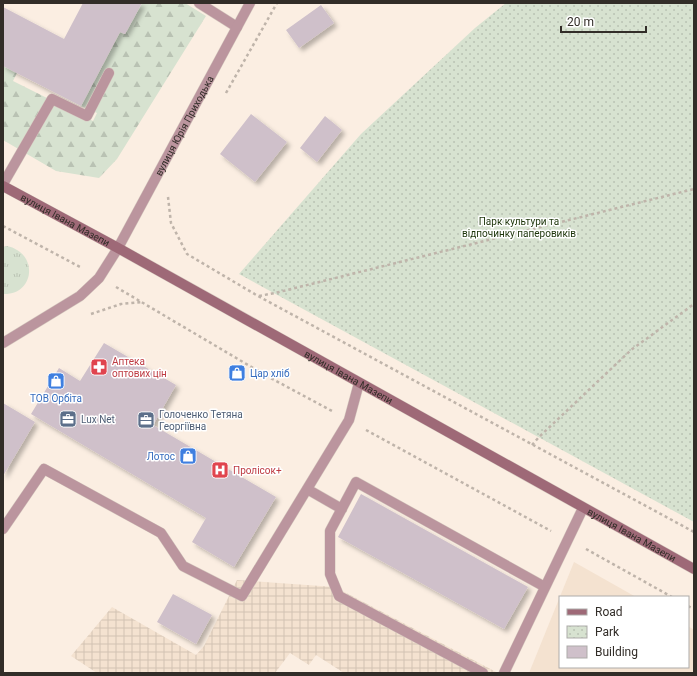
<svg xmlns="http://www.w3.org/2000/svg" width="697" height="676" viewBox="0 0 697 676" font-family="Roboto,sans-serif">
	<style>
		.built { fill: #f4e2d0 }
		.industrial { fill: url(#industrial-grid) }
		.grass { fill: url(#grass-tufts) }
		.forest { fill: url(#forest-firs) }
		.park { fill: url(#park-dots) }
		.building { fill: #cfc0ca; filter: url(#shadow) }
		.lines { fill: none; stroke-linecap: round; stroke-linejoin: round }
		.service-casing { stroke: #d7cbc1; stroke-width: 11 }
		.pedestrian-casing { stroke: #d7cbc1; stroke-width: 11 }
		.minor-casing { stroke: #d7cbc1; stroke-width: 11 }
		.tertiary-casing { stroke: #d7cbc1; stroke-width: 11 }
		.secondary-casing { stroke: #d7cbc1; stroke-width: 11 }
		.path { stroke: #bfb4aa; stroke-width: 2.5; stroke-dasharray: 3 3; stroke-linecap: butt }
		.service { stroke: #bb959e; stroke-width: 10 }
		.pedestrian { stroke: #bb959e; stroke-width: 10 }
		.minor { stroke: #bb959e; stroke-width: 10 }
		.tertiary { stroke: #bb959e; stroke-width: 10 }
		.secondary { stroke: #9e6977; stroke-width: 10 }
		.labels { text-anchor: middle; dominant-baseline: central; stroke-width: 3; stroke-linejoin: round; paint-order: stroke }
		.street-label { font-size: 10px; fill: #322d28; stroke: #fff }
		.park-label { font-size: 10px; fill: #1c3409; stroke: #fff }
		.health-label { font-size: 10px; fill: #be3a42; stroke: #fff; text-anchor: start }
		.shop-label { font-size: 10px; fill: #366cbe; stroke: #fff; text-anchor: start }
		.service-label { font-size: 10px; fill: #4e5e75; stroke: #fff; text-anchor: start }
	</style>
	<defs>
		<pattern id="industrial-grid" width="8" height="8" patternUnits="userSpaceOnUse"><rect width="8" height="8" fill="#f4e2d0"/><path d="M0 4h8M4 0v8" fill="none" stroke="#d2c2b3"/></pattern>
		<pattern id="grass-tufts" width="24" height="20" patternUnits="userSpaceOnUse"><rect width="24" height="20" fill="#d7e2d0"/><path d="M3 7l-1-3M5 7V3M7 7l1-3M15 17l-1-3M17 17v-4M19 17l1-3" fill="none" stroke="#b9c2b3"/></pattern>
		<pattern id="forest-firs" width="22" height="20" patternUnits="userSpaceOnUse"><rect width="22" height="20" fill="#d7e2d0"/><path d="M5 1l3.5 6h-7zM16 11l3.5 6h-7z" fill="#b9c2b3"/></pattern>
		<pattern id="park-dots" width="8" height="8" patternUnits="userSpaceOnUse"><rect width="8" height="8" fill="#d7e2d0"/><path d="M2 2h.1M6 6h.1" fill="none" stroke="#b9c2b3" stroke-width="1.8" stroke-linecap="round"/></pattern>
		<filter id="shadow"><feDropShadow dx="3.5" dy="3.5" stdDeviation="2" flood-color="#0004"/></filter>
	</defs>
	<rect width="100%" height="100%" fill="#fbeee2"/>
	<path class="built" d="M574 562 636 597H560V667H688V626L694 630V673H529Z"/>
	<path class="industrial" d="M237 580 335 587 498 673H344L316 655 309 665 290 653 275 673H97L71 656 112 607 196 655 204 646Z"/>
	<path class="grass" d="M7 246C39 253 35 295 3 294V247Z"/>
	<path class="forest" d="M142 3H185L206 16 117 159 99 178 56 171 3 140V66L17 73 13 81 93 121 97 113 81 106 120 32 125 34Z"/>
	<path class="park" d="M506 3H694V522L239 274 361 134 475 28Z"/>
	<path class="building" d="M83 3H142L125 34 120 32 81 106 3 66V7L64 39Z
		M321 5 334 23 299 48 286 30Z
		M251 114 287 142 255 182 220 154Z
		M325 116 342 130 317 162 300 148Z
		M104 343 176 385 153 425 276 497 234 567 192 542 206 518 31 414 59 368 80 381Z
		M3 403 35 422 3 476Z
		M361 494 528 587 504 629 338 537Z
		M173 594 212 615 196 644 157 622Z"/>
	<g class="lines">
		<g class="service-casing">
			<path id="service" d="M199 3 237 27
				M307 489 342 509
				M3 529 44 469 161 533 183 566 242 596 349 420 359 383
				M483 673 339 596 330 574V531L356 482 545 587
				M504 673 583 508"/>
		</g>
		<g class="pedestrian-casing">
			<path id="pedestrian" d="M3 184 52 99 87 116 109 73"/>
		</g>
		<g class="minor-casing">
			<path id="minor" d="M3 343 80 296 99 278 118 248"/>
		</g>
		<g class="tertiary-casing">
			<g id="tertiary">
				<path id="s1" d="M118 248 250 3"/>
			</g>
		</g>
		<g class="secondary-casing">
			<g id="secondary">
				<path id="s2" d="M3 186 118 248 694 569"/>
			</g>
		</g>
		<path class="path" d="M226 93 277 3
			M168 197 171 223 187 254 258 296 694 532
			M3 226 82 268
			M116 287 265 375 332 411
			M259 296 275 293 694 189
			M91 314 121 304 142 302
			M366 430 551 531
			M532 445 539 437 631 350 694 304
			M586 549 672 597
			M688 606 694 609"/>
		<use href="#service" class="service"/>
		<use href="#pedestrian" class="pedestrian"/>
		<use href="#minor" class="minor"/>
		<use href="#tertiary" class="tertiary"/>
		<use href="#secondary" class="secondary"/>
	</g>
	<defs>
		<g id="pharmacy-square" transform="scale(0.9)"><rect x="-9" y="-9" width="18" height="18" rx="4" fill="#e0444e" stroke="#fff"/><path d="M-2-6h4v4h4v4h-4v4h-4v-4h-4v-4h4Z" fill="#fff"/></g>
		<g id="shop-square" transform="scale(0.9)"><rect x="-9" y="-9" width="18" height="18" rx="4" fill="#3f7fe0" stroke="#fff"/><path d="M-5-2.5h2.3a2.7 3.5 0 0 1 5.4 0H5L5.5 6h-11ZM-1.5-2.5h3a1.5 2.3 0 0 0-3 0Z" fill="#fff"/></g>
		<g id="office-square" transform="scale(0.9)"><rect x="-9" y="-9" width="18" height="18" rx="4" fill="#5c6f8a" stroke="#fff"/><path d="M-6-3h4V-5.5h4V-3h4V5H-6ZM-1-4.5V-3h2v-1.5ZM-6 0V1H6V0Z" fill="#fff"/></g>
		<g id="hospital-square" transform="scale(0.9)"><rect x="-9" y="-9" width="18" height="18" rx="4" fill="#e0444e" stroke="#fff"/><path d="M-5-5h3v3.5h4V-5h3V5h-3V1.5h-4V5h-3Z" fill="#fff"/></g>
	</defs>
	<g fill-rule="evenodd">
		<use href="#pharmacy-square" x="99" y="367"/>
		<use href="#shop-square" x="237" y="373"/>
		<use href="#shop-square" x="56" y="381"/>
		<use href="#office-square" x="68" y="419"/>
		<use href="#office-square" x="146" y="420"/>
		<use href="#shop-square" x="188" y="456"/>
		<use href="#hospital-square" x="220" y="470"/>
	</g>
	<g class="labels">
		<g class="street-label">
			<text stroke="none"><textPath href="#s1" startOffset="139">вулиця Юрія Приходька</textPath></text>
			<text stroke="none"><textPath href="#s2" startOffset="71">вулиця Івана Мазепи</textPath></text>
			<text stroke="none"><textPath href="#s2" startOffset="395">вулиця Івана Мазепи</textPath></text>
			<text stroke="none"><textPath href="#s2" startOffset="719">вулиця Івана Мазепи</textPath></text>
		</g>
		<g class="park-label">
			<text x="519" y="221">Парк культури та<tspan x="519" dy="12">відпочинку паперовиків</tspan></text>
		</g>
		<g class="health-label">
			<text x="112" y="361">Аптека<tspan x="112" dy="12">оптових цін</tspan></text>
			<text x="233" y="470">Пролісок+</text>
		</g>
		<g class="shop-label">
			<text x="250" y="373">Цар хліб</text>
			<text x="56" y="398" text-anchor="middle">ТОВ Орбіта</text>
			<text x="175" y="456" text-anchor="end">Лотос</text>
		</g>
		<g class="service-label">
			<text x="159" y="414">Голоченко Тетяна<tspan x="159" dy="12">Георгіївна</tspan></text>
			<text x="81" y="419">Lux Net</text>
		</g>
	</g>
	<rect width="697" height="676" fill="none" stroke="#322d28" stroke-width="8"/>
	<rect x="559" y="596" width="130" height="72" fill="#ffffff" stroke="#adaba9"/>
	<rect x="567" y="609" width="20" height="6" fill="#9e6977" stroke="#adaba9"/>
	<text x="595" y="616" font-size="12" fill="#322d28">Road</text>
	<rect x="567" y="626" width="20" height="12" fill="url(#park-dots)" stroke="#adaba9"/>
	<text x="595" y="636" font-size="12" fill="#322d28">Park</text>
	<rect x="567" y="646" width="20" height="12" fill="#cfc0ca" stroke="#adaba9"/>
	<text x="595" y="656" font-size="12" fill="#322d28">Building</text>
	<path d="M561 26v6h85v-6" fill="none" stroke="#322d28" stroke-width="2"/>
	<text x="567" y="26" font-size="12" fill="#322d28" stroke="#ffffff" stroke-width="3" paint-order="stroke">20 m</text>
</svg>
